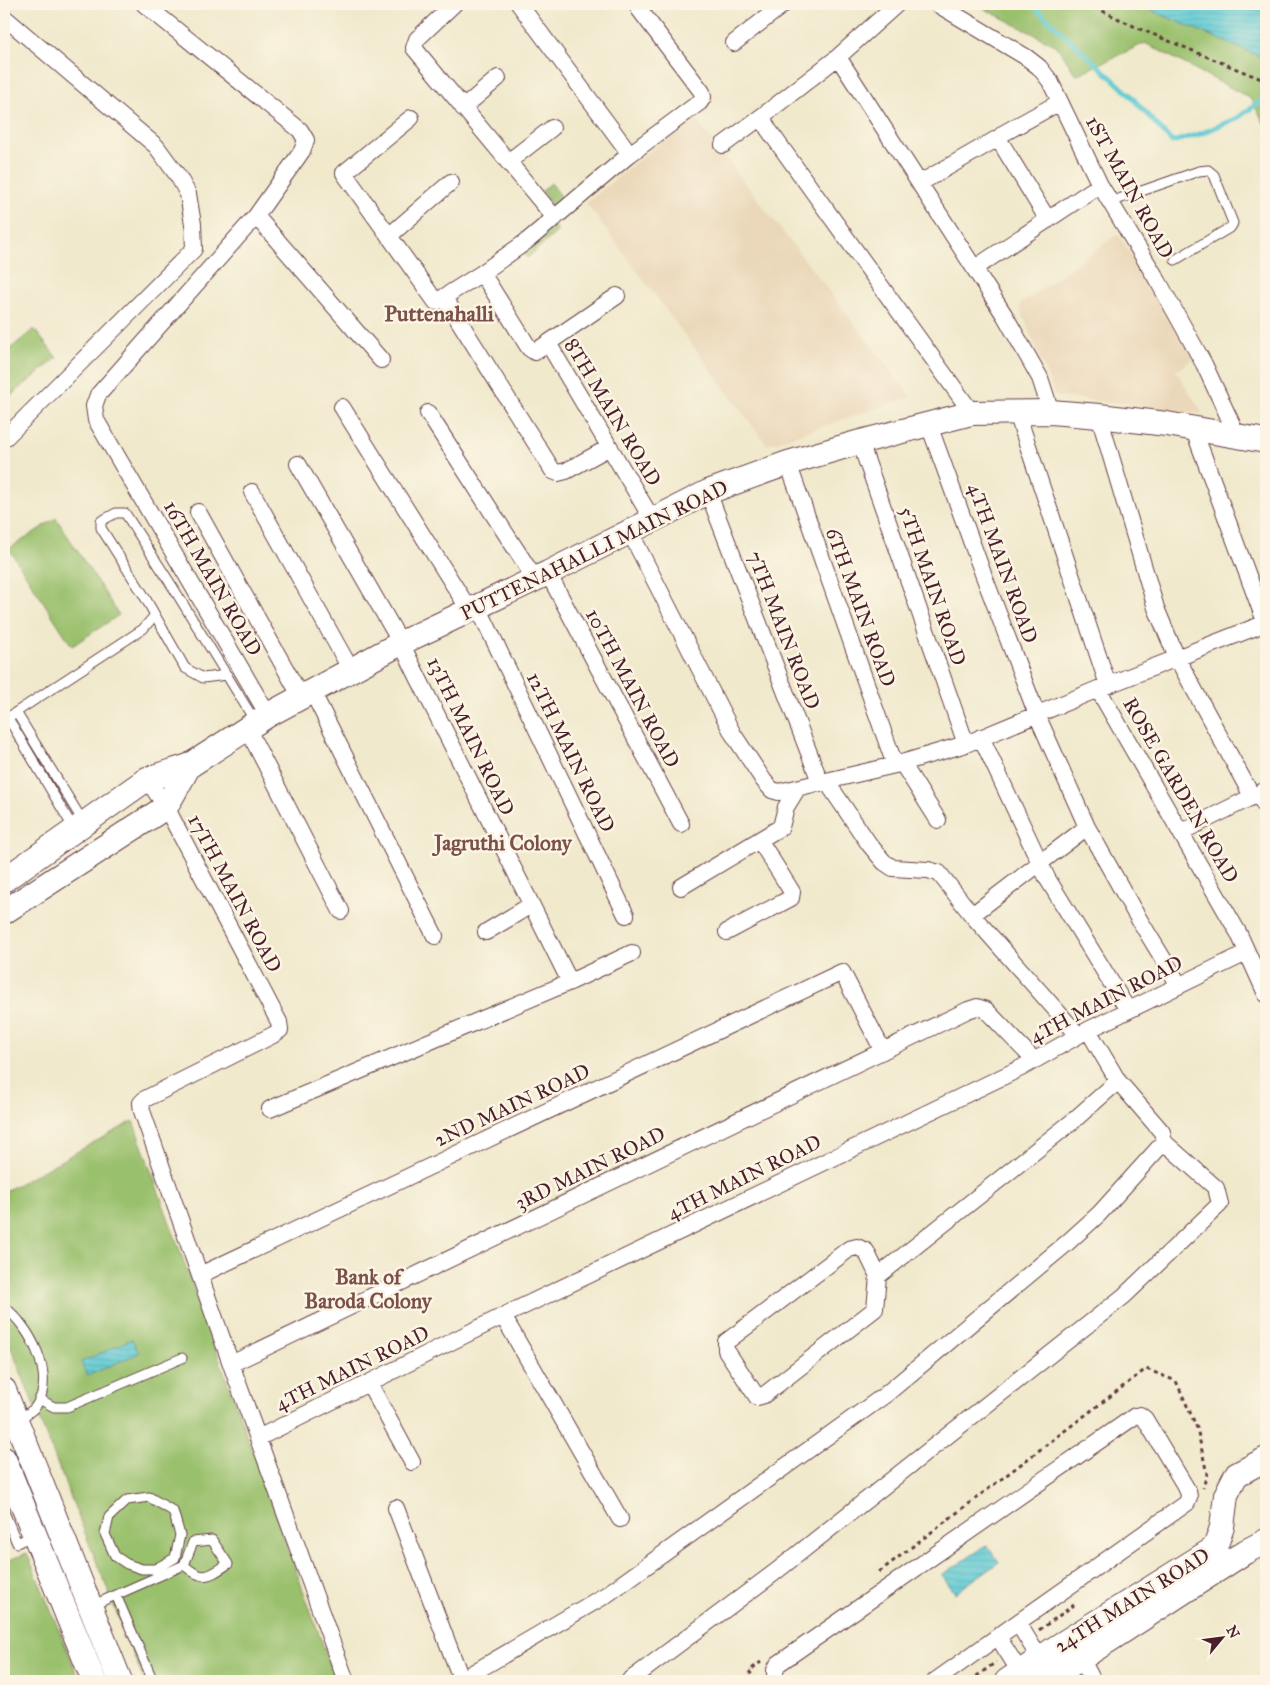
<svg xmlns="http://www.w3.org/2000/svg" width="1270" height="1685" viewBox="0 0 1270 1685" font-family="'IM FELL Great Primer',serif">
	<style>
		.built { fill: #ebd8ba }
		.green { fill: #99c06c; stroke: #72704c }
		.water { fill: url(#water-rules); stroke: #54747f }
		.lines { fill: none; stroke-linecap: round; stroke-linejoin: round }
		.stream { stroke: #5ecad3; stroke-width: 5 }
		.lane-casing { stroke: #633d43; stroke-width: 11 }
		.street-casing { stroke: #633d43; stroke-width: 18 }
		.secondary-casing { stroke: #633d43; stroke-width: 26 }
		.path { stroke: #633d43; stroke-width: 3; stroke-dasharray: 4 4; stroke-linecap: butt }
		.lane { stroke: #fff; stroke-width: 9 }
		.street { stroke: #fff; stroke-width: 16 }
		.secondary { stroke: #fff; stroke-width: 24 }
		.labels { text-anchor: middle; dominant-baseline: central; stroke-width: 5; stroke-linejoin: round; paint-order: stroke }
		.street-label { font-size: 20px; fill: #4a1f2b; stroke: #fcf5e5 }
		.neighbourhood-label { font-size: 21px; font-weight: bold; fill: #7b5049; stroke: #fcf5e5 }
		.quarter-label { font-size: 22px; font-weight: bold; fill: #7b5049; stroke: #fcf5e5 }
	</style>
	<defs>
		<pattern id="water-rules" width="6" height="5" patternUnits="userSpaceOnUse" patternTransform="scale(1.25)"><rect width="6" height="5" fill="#5ecad3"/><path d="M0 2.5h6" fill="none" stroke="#53adb5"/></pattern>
	</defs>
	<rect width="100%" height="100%" fill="#fcf5e5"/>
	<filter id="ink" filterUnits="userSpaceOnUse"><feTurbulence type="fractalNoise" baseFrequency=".02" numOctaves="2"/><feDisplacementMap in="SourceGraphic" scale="10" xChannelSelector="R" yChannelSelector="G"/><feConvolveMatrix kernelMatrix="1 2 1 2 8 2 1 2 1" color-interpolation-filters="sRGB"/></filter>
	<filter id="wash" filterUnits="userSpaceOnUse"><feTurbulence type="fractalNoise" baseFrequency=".0096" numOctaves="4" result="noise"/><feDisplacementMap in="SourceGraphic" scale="20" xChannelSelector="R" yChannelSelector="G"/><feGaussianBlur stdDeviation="1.12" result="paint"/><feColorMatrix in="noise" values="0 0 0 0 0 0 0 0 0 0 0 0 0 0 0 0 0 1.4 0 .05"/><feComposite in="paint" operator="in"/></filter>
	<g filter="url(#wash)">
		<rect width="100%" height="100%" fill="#f0e9cc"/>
		<path class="built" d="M693 116 911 397 767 445 586 203Z
			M1118 234 1196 357 1176 371 1203 414 1055 396 1019 305Z"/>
		<path class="green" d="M975 4H1266V126L1250 98 1145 43 1076 75 1057 46Z
			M551 183 563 199 553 208 542 191Z
			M554 225 558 231 527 258 523 252Z
			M34 329 57 358 4 401V354Z
			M56 518 119 615 72 646 9 549Z
			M133 1121 336 1681H144L4 1330V1192Z
			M27 1553 80 1681H4V1562Z"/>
		<path class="water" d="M1136 4H1266V59Z
			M132 1339 139 1353 87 1376 81 1362Z
			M987 1545 999 1562 955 1593 942 1575Z"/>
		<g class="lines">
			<path class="stream" d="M1031 4 1128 93 1172 142 1200 134 1239 117 1266 97"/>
		</g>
	</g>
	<g filter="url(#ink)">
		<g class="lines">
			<g class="lane-casing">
				<path id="lane" d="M1110 202 1199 171 1208 170 1214 175 1233 223 1231 227 1175 260
					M155 615 185 668 203 678 227 675
					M16 712 84 823
					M8 718 74 829
					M4 720 143 629 155 615 143 594 101 528V521L116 513H125L174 589 256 723
					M4 1307C29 1325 57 1376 36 1406 32 1412 23 1416 17 1420
					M39 1399 54 1407H67L182 1358
					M4 1512 17 1543 34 1535
					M155 1569H142L127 1564 115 1556 105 1534 109 1517 127 1500 149 1497 173 1511 180 1535 175 1558 155 1569 158 1576
					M91 1606 116 1595
					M153 1681 116 1595 184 1565 193 1542 212 1540 228 1564C208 1577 203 1582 184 1565"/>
			</g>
			<g class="street-casing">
				<path id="street" d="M144 4 300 130 306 140 302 151 256 216 98 395 94 406 96 420 268 715
					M454 4 417 39 414 48 555 218
					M519 4 630 154
					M897 4 838 57 765 114 764 121 768 129 972 413
					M937 4 1026 57 1039 67 1050 81 1100 185 1158 281 1204 364 1237 435
					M4 17 156 146 178 176 188 194 193 224 194 249 4 439
					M734 43 784 4
					M838 57 1005 316 1040 378 1051 412
					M463 108 498 78
					M411 118 344 173 436 302 482 273 527 241 630 154 700 102 703 97 702 92 639 9V4
					M723 145 765 114
					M508 162 552 128
					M920 183 1000 137
					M256 216 381 360
					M1048 220 1001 143 1000 137 1004 133 1060 102
					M389 236 451 182
					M975 268 1100 185
					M482 273 529 348 535 352 548 343 652 519
					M444 297 553 471 558 473 566 471 610 447
					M548 343 617 296
					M342 407 470 611
					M428 413 535 579
					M1017 413 1108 685
					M1099 416 1156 608 1177 658 1252 796
					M929 425 982 571 1037 715 1087 827 1134 911 1179 985
					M1193 428 1266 624
					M860 442 966 744
					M788 463 895 765
					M298 464 401 643 570 982
					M252 492 351 670
					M708 492 821 784
					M198 512 301 697
					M630 532 733 734 764 781 772 790 779 792 895 765 966 744 1098 689 1266 623
					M548 573 681 824
					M478 607 626 915
					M1098 689 1239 934 1266 994
					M312 691 435 936
					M247 728 341 911
					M981 737 1047 878 1128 1010
					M902 763 938 820
					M147 779 166 807 279 1022 280 1030 273 1035 145 1099 141 1103 142 1111 231 1364 346 1681
					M827 782 869 844 884 862 893 868 928 870 939 873 972 915 1078 1035
					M1258 794 1266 807
					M1181 832 1266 790
					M681 887 781 827 786 807 797 789
					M972 915 1087 827
					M486 932 531 905
					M727 932 791 898 792 892 760 841
					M270 1109 570 982 632 953
					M857 1247 866 1251 878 1276 875 1309 764 1395 757 1397 726 1350V1342L849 1249Z
					M200 1275 842 972 883 1051
					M878 1276 1073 1121 1118 1081
					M503 1316 620 1519
					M231 1364 968 1010 977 1007 986 1010 1034 1060
					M369 1383 412 1462
					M258 1438 503 1316 1021 1068 1088 1030 1246 953
					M396 1508 462 1681
					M1018 1623 1040 1659
					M998 1637 1020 1672
					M1081 1658 1093 1681
					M459 1681 606 1595 885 1395 1067 1243 1099 1214 1164 1142 1162 1132 1118 1081 1088 1030
					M629 1681 774 1573 1124 1296 1220 1204 1216 1188 1164 1142
					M775 1681V1670L778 1664 1135 1416 1140 1415 1145 1419 1188 1491 1189 1497 1187 1503 935 1681"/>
			</g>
			<g class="secondary-casing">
				<path id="secondary" d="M4 880 147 779 189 766 268 715 401 643 548 573 708 492 788 463 860 442 972 413 1051 412 1099 416 1167 424 1266 441
					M4 912 166 807 189 766
					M4 1390 120 1681
					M4 1459 94 1681
					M1007 1681 1057 1647 1215 1548 1222 1527 1226 1495 1236 1475 1266 1459
					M1046 1681 1245 1552 1266 1541"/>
			</g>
			<path class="path" d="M1088 4 1140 29 1266 81
				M879 1572 1146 1369 1176 1381 1197 1428 1207 1474 1203 1488
				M1039 1630 1074 1605
				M756 1681 749 1671 761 1662
				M970 1681 996 1662"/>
			<use href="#lane" class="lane"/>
			<use href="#street" class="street"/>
			<use href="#secondary" class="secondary"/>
		</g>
	</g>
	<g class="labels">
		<g class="street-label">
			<text transform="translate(1130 187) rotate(61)">1ST MAIN ROAD</text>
			<text transform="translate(613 412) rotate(59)">8TH MAIN ROAD</text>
			<text transform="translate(594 550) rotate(-26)">PUTTENAHALLI MAIN ROAD</text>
			<text transform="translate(1003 563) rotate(70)">4TH MAIN ROAD</text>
			<text transform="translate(213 578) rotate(60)">16TH MAIN ROAD</text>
			<text transform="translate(933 586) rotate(71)">5TH MAIN ROAD</text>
			<text transform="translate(861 607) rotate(70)">6TH MAIN ROAD</text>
			<text transform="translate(784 630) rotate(69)">7TH MAIN ROAD</text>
			<text transform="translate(633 688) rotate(62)">10TH MAIN ROAD</text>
			<text transform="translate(471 736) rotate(64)">13TH MAIN ROAD</text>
			<text transform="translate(571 752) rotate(64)">12TH MAIN ROAD</text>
			<text transform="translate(1181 790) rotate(60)">ROSE GARDEN ROAD</text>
			<text transform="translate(235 893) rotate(62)">17TH MAIN ROAD</text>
			<text transform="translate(1106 999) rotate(-27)">4TH MAIN ROAD</text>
			<text transform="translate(512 1105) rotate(-25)">2ND MAIN ROAD</text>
			<text transform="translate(590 1168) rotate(-26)">3RD MAIN ROAD</text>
			<text transform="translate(744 1177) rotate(-26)">4TH MAIN ROAD</text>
			<text transform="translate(352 1368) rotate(-26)">4TH MAIN ROAD</text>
			<text transform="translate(1132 1600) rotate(-32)">24TH MAIN ROAD</text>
		</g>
		<g class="neighbourhood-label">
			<text x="503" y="843">Jagruthi Colony</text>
			<text x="368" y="1277">Bank of<tspan x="368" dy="24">Baroda Colony</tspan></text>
		</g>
		<g class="quarter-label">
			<text x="439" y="313">Puttenahalli</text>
		</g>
	</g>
	<rect width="1270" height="1685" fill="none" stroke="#fcf5e5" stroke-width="20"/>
	<g transform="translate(1222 1638) rotate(61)" stroke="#fcf5e5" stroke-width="4" paint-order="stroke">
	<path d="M0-4L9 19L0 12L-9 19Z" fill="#4a1f2b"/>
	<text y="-8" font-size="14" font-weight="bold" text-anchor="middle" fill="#4a1f2b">N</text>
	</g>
</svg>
